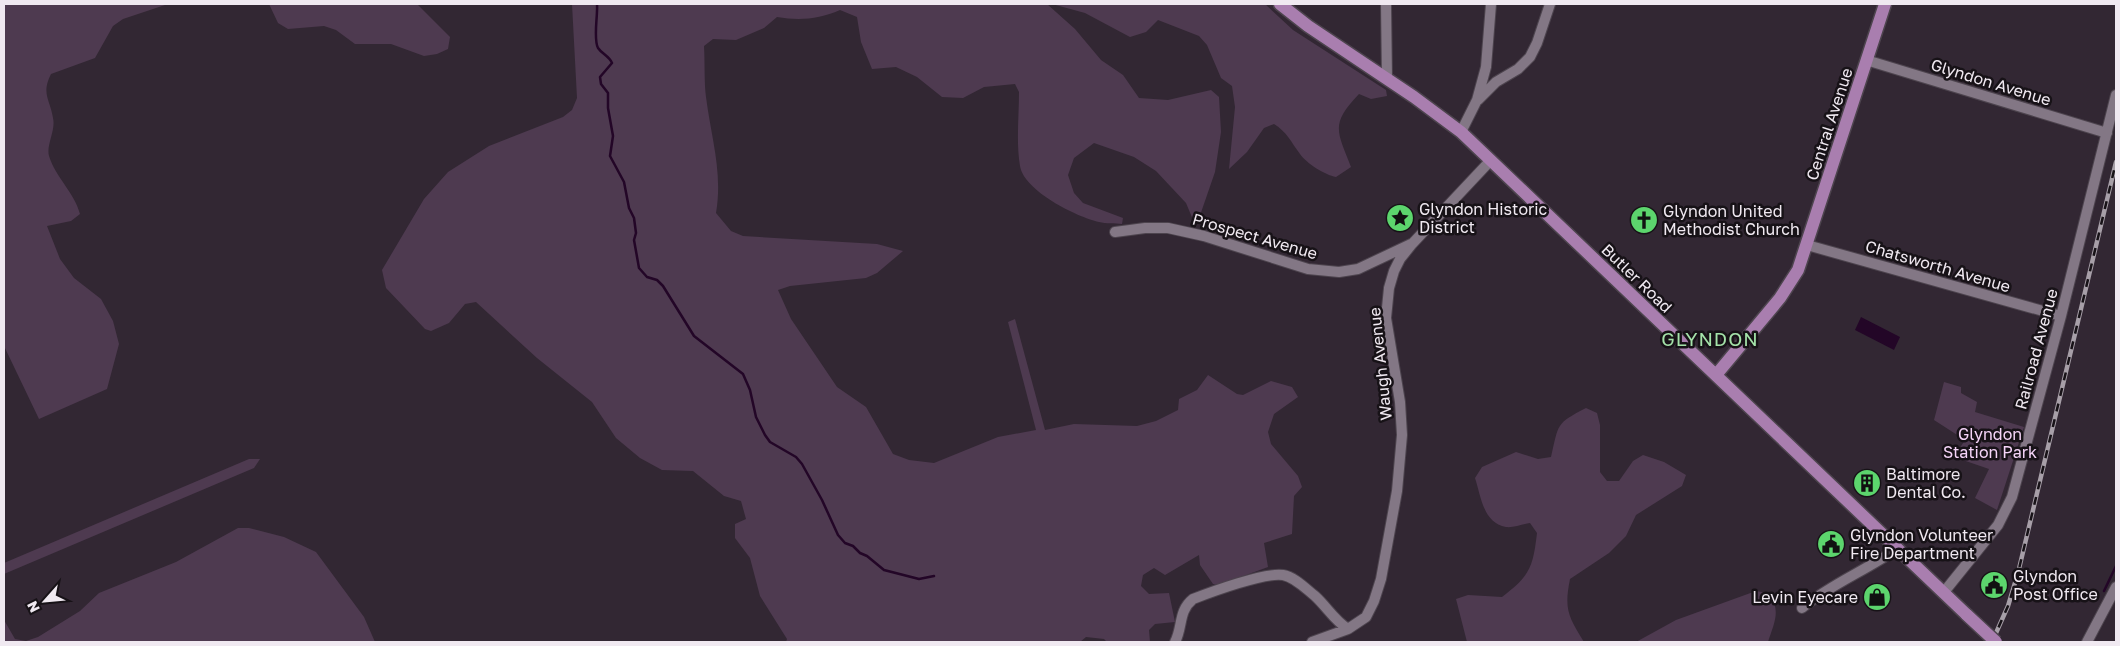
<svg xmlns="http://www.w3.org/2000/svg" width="2120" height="646" viewBox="0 0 2120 646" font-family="'Golos Text',sans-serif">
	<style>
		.green { fill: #4e3a50 }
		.water { fill: #230627 }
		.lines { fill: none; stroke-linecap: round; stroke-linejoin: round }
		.stream { stroke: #230627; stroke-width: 2.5 }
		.minor-casing { stroke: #4d444e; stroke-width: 12 }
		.major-casing { stroke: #4d444e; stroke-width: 15 }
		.minor { stroke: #837785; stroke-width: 10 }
		.major { stroke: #a97eaf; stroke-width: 12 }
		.rail-casing { stroke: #a79fa8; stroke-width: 4.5 }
		.rail { stroke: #171217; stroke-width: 2.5; stroke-dasharray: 8; stroke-linecap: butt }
		.major-bridge-casing { stroke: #4d444e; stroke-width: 15; stroke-linecap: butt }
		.major-bridge { stroke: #a97eaf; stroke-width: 12 }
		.labels { text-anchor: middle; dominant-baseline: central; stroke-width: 5; stroke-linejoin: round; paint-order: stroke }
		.street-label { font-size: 16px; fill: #f0e9f1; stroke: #171217 }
		.poi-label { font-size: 16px; fill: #f0e9f1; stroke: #171217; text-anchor: start }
		.park-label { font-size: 16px; fill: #f6d5f9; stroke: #171217 }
		.quarter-label { font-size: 19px; letter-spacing: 1px; fill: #a4e2a9; stroke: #171217 }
	</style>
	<rect width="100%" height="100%" fill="#322733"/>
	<path class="green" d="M4 4H168L123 19 113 26 95 58 51 74C41 94 50 99 53 118 56 130 46 145 49 156 56 178 74 192 80 214L71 221 47 226 60 259 74 278 101 299 113 321 119 344 107 389 39 419 4 346Z
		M269 4H417L450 37 448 49 437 54 424 56 391 44H355L336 30 324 26 288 29 278 23Z
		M572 4H1047L1075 29 1101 60 1123 75 1139 98 1168 100 1211 90 1219 97 1221 132 1215 172 1196 227 1186 203 1156 171 1134 157 1094 143 1074 158 1068 175 1074 193 1083 203 1123 218 1122 224C1115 223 1106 224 1099 222 1077 217 1024 191 1020 166 1016 142 1019 116 1019 92L1015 84 984 87 963 98 942 97 917 77 896 67 872 69 861 42 857 17 840 10C819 19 800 21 777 17L764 28 736 40 713 39 704 46C705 63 704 81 706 97 711 137 723 172 716 213L731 231 743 236 877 244 903 251 877 273 866 278 790 286 778 290 791 319 837 387 866 407 893 454 909 460 934 463 998 437 1036 430 1008 322 1015 319 1045 430 1074 424 1137 426 1156 421 1178 410 1179 399 1197 390 1208 375 1237 394 1243 395 1271 381 1292 387 1298 397 1274 414 1268 432 1271 444 1298 476 1302 487 1294 496 1292 534 1264 543 1268 567 1219 585 1213 584 1200 565 1199 555 1165 575 1154 568 1143 575 1141 586 1149 594 1169 593 1175 622 1155 624 1149 630 1150 642H1107L1104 639 1086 637 1080 642H786L787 639 760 596 750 558 735 538V524L746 519 741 501 724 496 693 471 662 470 640 458 616 438 592 402 537 358 476 302 465 304 449 323 431 331 425 329 386 288 382 270 424 199 448 172 489 146 563 117 572 110 577 98Z
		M1052 4H1265L1293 30 1386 90 1387 96 1371 99 1359 94C1330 124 1337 131 1351 167L1336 177C1325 175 1306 163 1300 154 1291 142 1287 132 1274 124L1264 128 1247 152 1229 169 1235 107 1232 86 1221 78 1207 45 1199 36 1158 20 1146 32 1130 37 1085 13Z
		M1944 382 1961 387V393L1977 402 1975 412 2024 427 1997 510 1975 498 1989 469 1954 457 1965 440 1934 420Z
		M1586 408 1597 413 1600 425V472L1607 481H1619L1633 461 1643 455 1664 462 1686 475 1682 486 1636 515 1626 536 1609 553 1570 579C1564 609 1568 616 1584 642H1467L1456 599 1468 595 1502 597C1530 576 1533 567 1537 533L1530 523C1523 524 1513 528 1506 527 1483 523 1481 496 1475 478L1482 467 1516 452 1538 459 1551 457C1559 424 1555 424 1586 408Z
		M249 459H260L254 468 4 574V563Z
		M238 528H249L284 537 316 552 364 617 375 642H4V620L15 639 26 641 38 637 80 611 99 593 176 562Z
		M1756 591 1768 593C1782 610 1774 623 1768 642H1636L1676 620Z"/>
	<path class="water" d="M1861 317 1900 337 1894 350 1855 330Z"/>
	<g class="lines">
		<path class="stream" d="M597 4C598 15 593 39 598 48 602 54 609 56 612 63L600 77 601 84 608 93V108L613 136 610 156 624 182 629 208 634 218 636 233 634 240 639 268 647 277 657 280 663 286 694 336 743 374 750 390 756 417 765 435 770 442 796 457 802 464 822 500 838 535 845 543 853 546 860 553 867 556 884 570 919 579 934 576
			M2104 591 2116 566"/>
		<g class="minor-casing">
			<path id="minor" d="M1386 4 1387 79
				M1866 60 2107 133
				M1478 100 1496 82 1518 69 1530 57 1537 43 1550 4
				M1461 132 1477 100 1486 67 1491 4
				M1115 232 1145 228H1168L1204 236 1308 269 1339 272 1358 269 1411 244
				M1807 245 2061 316
				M1944 592 1998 525 2012 497 2061 316 2116 95
				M1802 608C1831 584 1867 570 1898 548
				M1175 642C1183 627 1178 611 1193 599 1211 592 1265 572 1283 575 1295 577 1306 589 1315 596 1327 607 1334 620 1348 629
				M1312 642 1348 629 1366 617 1374 601 1381 579 1397 491 1402 435 1400 402 1386 318 1389 288 1394 271 1400 259 1412 244 1491 160
				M2087 642 2116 587"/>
		</g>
		<g class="major-casing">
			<path id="major" d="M1280 4 1308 26 1414 97 1461 132 1967 615
				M1716 375 1780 298 1798 270 1885 4"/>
		</g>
		<use href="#minor" class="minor"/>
		<use href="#major" class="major"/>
		<g class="rail-casing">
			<path id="rail" d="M1992 642 2008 606 2018 573 2116 162"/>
		</g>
		<use href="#rail" class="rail"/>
		<g class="major-bridge-casing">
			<path id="major-bridge" d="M1967 615 1996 642"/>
		</g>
		<use href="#major-bridge" class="major-bridge"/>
	</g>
	<defs>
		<g id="sight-disc" transform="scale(1.4375)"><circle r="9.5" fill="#5cd56d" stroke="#171217"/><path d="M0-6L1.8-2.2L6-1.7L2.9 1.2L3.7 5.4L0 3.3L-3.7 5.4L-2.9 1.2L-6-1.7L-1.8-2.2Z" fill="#111"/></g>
		<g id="church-disc" transform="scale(1.4375)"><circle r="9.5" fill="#5cd56d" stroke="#171217"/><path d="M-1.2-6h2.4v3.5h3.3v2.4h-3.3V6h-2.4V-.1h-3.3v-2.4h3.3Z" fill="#111"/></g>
		<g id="building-disc" transform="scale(1.4375)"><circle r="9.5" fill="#5cd56d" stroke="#171217"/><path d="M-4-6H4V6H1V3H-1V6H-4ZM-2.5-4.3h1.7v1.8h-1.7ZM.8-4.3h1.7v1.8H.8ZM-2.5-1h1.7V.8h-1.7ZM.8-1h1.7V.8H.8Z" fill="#111"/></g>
		<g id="civic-disc" transform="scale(1.4375)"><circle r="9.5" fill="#5cd56d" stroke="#171217"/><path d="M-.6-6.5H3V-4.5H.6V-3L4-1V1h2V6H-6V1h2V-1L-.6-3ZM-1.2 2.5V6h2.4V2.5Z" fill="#111"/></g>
		<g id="shop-disc" transform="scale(1.4375)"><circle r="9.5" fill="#5cd56d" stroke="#171217"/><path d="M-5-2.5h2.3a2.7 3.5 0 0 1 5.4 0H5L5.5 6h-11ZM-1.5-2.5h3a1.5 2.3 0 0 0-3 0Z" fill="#111"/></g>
	</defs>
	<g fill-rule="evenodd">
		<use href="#sight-disc" x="1400" y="218"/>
		<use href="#church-disc" x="1644" y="220"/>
		<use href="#building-disc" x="1867" y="483"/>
		<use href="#civic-disc" x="1831" y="544"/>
		<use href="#civic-disc" x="1994" y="585"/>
		<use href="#shop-disc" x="1877" y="597"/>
	</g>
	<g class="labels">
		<g class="street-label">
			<text transform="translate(1991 82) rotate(17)">Glyndon Avenue</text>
			<text transform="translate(1829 124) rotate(-72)">Central Avenue</text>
			<text transform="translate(1255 236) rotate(16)">Prospect Avenue</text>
			<text transform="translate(1938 266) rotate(16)">Chatsworth Avenue</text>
			<text transform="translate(1637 278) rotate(44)">Butler Road</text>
			<text transform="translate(2036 349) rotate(-75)">Railroad Avenue</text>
			<text transform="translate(1380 364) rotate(-96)">Waugh Avenue</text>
		</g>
		<g class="poi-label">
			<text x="1419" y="209">Glyndon Historic<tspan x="1419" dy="18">District</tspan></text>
			<text x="1663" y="211">Glyndon United<tspan x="1663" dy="18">Methodist Church</tspan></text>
			<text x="1886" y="474">Baltimore<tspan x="1886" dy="18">Dental Co.</tspan></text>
			<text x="1850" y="535">Glyndon Volunteer<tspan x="1850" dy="18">Fire Department</tspan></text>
			<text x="2013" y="576">Glyndon<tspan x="2013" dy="18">Post Office</tspan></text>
			<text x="1858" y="597" text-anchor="end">Levin Eyecare</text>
		</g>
		<g class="park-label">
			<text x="1990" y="434">Glyndon<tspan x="1990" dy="18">Station Park</tspan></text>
		</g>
		<g class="quarter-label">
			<text x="1710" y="338">GLYNDON</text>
		</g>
	</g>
	<rect width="2120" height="646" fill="none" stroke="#f0e9f1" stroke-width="10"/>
	<g transform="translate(45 601) rotate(243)" stroke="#171217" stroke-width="4" paint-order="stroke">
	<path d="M0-4L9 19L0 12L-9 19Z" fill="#f0e9f1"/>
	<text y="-8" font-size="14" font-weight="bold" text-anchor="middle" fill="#f0e9f1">N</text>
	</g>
</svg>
